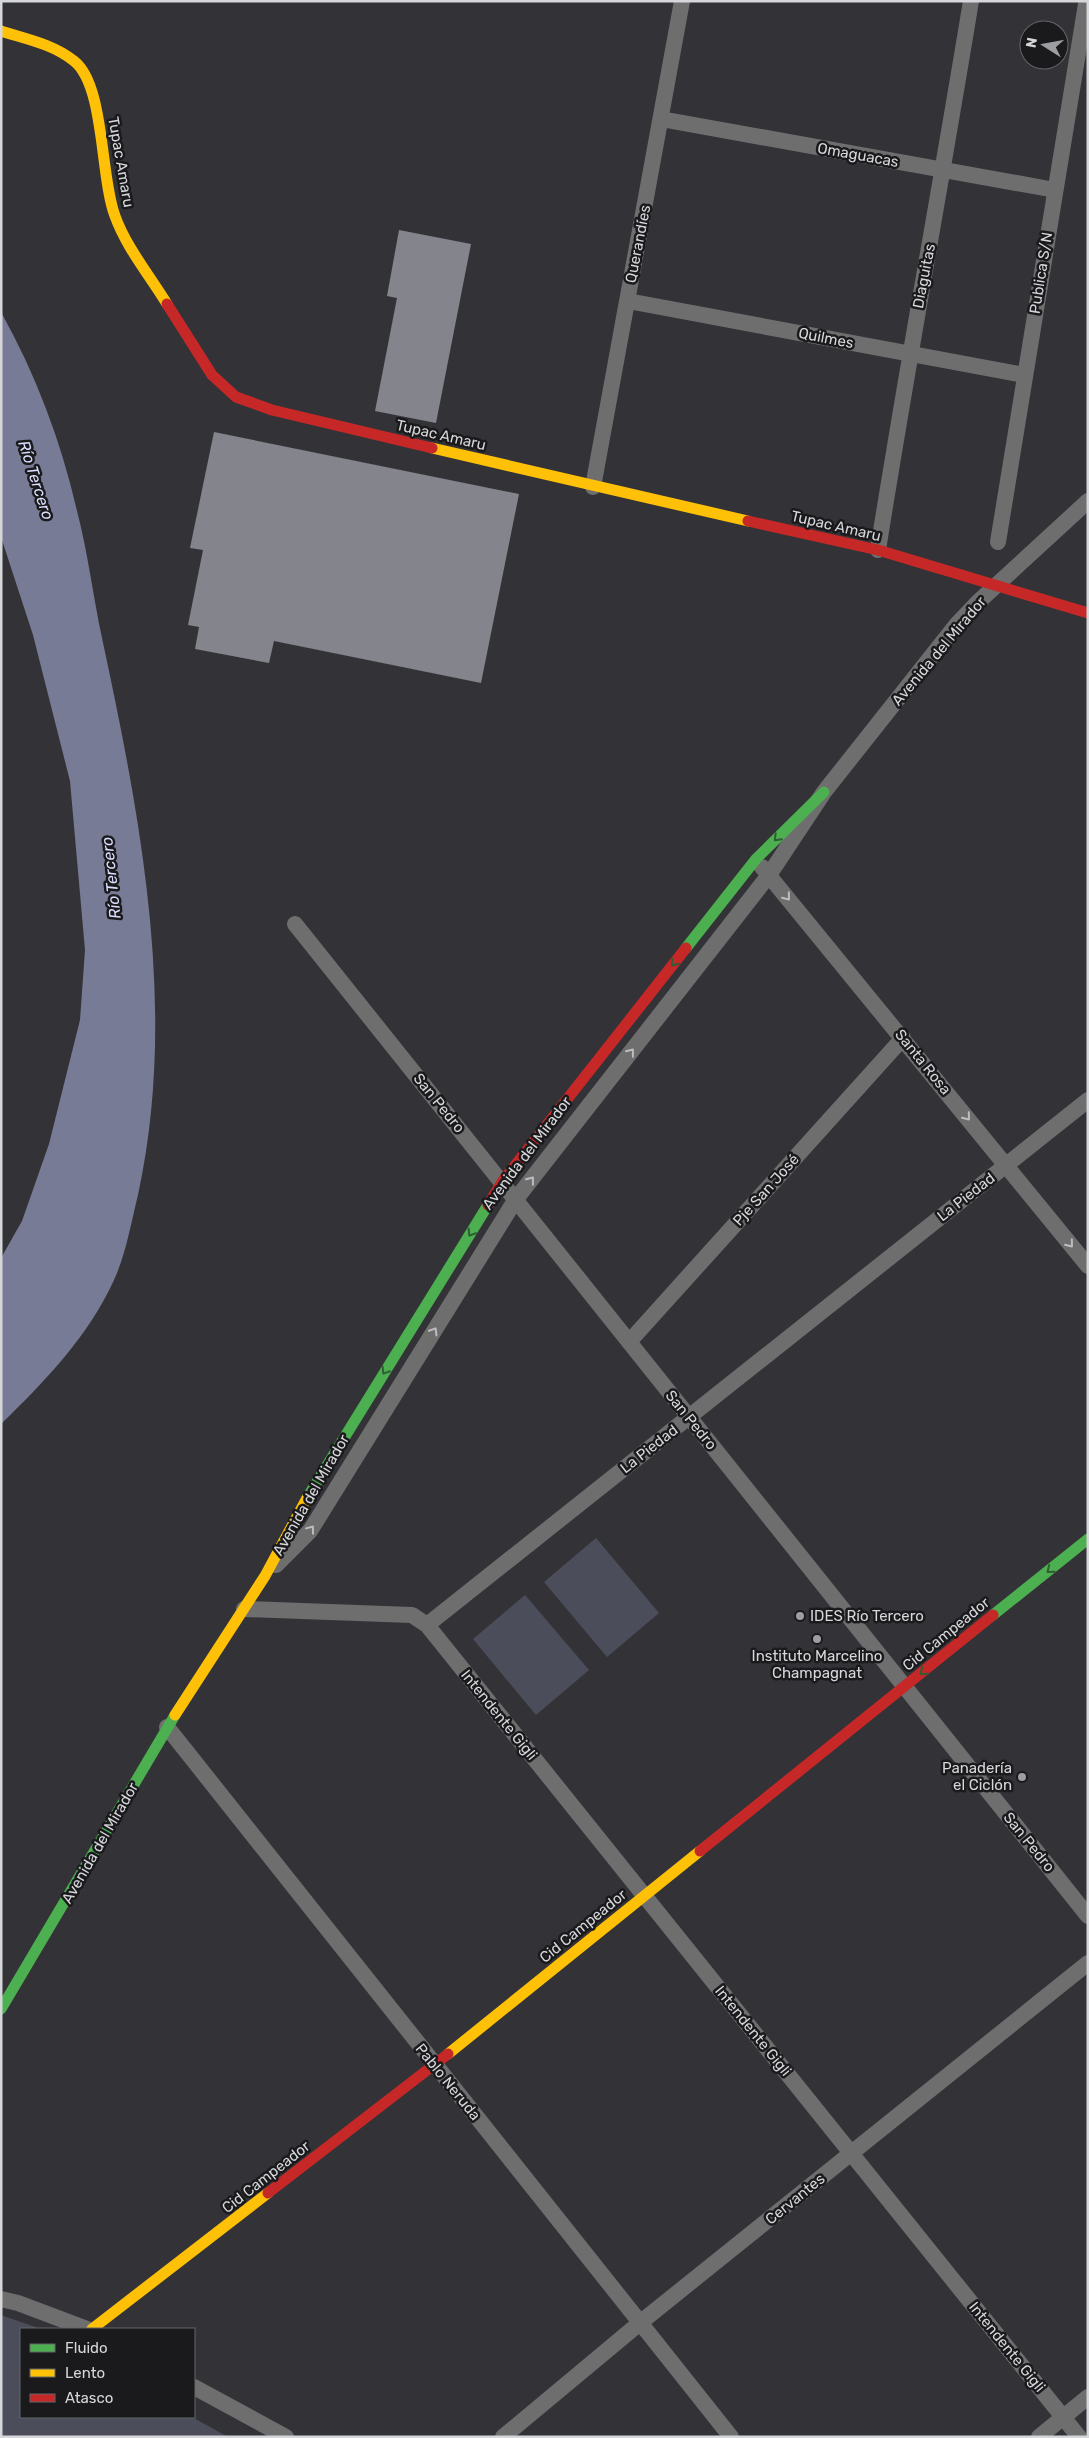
<svg xmlns="http://www.w3.org/2000/svg" width="1089" height="2438" viewBox="0 0 1089 2438" font-family="Rubik,sans-serif">
	<style>
		.green { fill: #4b4d5b }
		.water { fill: #787b95 }
		.building { fill: #83848c }
		.lines { fill: none; stroke-linecap: round; stroke-linejoin: round }
		.street { stroke: #6f6e6f; stroke-width: 16 }
		.fast { stroke: #4caf50; stroke-width: 11 }
		.slow { stroke: #ffc107; stroke-width: 11 }
		.jam { stroke: #c62828; stroke-width: 11 }
		.oneway { stroke: #305d34 }
		.oneway2 { stroke: #bcbdbf }
		.poi-dot { fill: #9d9ea1; stroke: #1a1a1d; stroke-width: 2 }
		.labels { text-anchor: middle; dominant-baseline: central; stroke-width: 5; stroke-linejoin: round; paint-order: stroke }
		.street-label { font-size: 15px; fill: #d6d7da; stroke: #1a1a1d }
		.poi-label { font-size: 15px; fill: #d6d7da; stroke: #1a1a1d; text-anchor: start }
		.water-label { font-size: 16px; font-style: italic; fill: #dadefe; stroke: #1a1a1d }
	</style>
	<rect width="100%" height="100%" fill="#333337"/>
	<path class="green" d="M596 1538 659 1613 607 1657 544 1582Z
		M525 1595 589 1670 536 1715 473 1639Z
		M1 2315 41 2329H21V2417H192L228 2437H1Z"/>
	<path class="water" d="M1 312C36 375 61 441 77 511 88 553 93 596 102 638 141 820 178 1011 138 1195 131 1223 126 1254 114 1280 88 1337 45 1381 1 1424V1258L22 1221 49 1144 80 1020 85 950 70 781 33 635 1 537Z"/>
	<path class="building" d="M399 230 471 244 436 423 375 411 397 298 387 296Z
		M214 432 519 494 481 683 274 641 269 663 195 649 199 627 188 625 203 550 190 548Z"/>
	<g class="lines">
		<path class="street" d="M661 119 1055 190
			M628 301 1024 375
			M593 487 682 1
			M998 542 1086 4
			M878 550C907 367 941 184 971 1
			M762 867 1088 1266
			M295 924 1088 1916
			M629 1342 903 1038
			M276 1565 310 1531 516 1199 769 875 824 792 957 624 977 603 1088 501
			M244 1609 412 1615 427 1625 1088 1100
			M427 1625 1079 2437
			M167 1727 731 2437
			M1 2299 18 2303 87 2329
			M194 2387 286 2437
			M503 2437 641 2322 1088 1963
			M1039 2437 1088 2397"/>
		<path class="fast" d="M686 948 756 859 824 792
			M307 1498 488 1205
			M993 1615 1088 1539
			M1 2009 175 1715"/>
		<path class="slow" d="M1 31C26 39 53 44 74 61 105 85 100 177 115 216 126 247 150 276 167 304
			M432 448 748 521
			M175 1715 265 1576 307 1498
			M448 2054 700 1851
			M92 2329 268 2193"/>
		<path class="jam" d="M167 304 212 375 236 397 272 410 432 448
			M748 521 878 550 1088 613
			M488 1205 502 1182 686 948
			M700 1851 993 1615
			M268 2193 448 2054"/>
	</g>
	<defs><path id="oneway-chevron" d="M-2-3.5L2.5 0L-2 3.5" fill="none" stroke-width="1.6" stroke-linecap="round" stroke-linejoin="round" transform="scale(1.25)"/></defs>
	<g class="oneway">
		<use href="#oneway-chevron" transform="translate(777 838) rotate(135)"/>
		<use href="#oneway-chevron" transform="translate(674 963) rotate(128)"/>
		<use href="#oneway-chevron" transform="translate(471 1233) rotate(122)"/>
		<use href="#oneway-chevron" transform="translate(385 1371) rotate(122)"/>
		<use href="#oneway-chevron" transform="translate(1050 1570) rotate(141)"/>
		<use href="#oneway-chevron" transform="translate(923 1672) rotate(141)"/>
	</g>
	<g class="oneway2">
		<use href="#oneway-chevron" transform="translate(787 897) rotate(51)"/>
		<use href="#oneway-chevron" transform="translate(631 1052) rotate(-52)"/>
		<use href="#oneway-chevron" transform="translate(967 1117) rotate(51)"/>
		<use href="#oneway-chevron" transform="translate(531 1180) rotate(-52)"/>
		<use href="#oneway-chevron" transform="translate(1070 1244) rotate(51)"/>
		<use href="#oneway-chevron" transform="translate(434 1331) rotate(-58)"/>
		<use href="#oneway-chevron" transform="translate(311 1529) rotate(-53)"/>
	</g>
	<g class="poi-dot">
		<circle cx="800" cy="1616" r="5"/>
		<circle cx="817" cy="1639" r="5"/>
		<circle cx="1022" cy="1777" r="5"/>
	</g>
	<g class="labels">
		<g class="street-label">
			<text transform="translate(858 155) rotate(10)">Omaguacas</text>
			<text transform="translate(121 162) rotate(80)">Tupac Amaru</text>
			<text transform="translate(638 244) rotate(-79)">Querandíes</text>
			<text transform="translate(1041 273) rotate(-81)">Publica S/N</text>
			<text transform="translate(924 276) rotate(-79)">Diaguitas</text>
			<text transform="translate(826 338) rotate(11)">Quilmes</text>
			<text transform="translate(441 435) rotate(13)">Tupac Amaru</text>
			<text transform="translate(836 526) rotate(13)">Tupac Amaru</text>
			<text transform="translate(939 651) rotate(-50)">Avenida del Mirador</text>
			<text transform="translate(923 1062) rotate(51)">Santa Rosa</text>
			<text transform="translate(439 1103) rotate(51)">San Pedro</text>
			<text transform="translate(527 1153) rotate(-53)">Avenida del Mirador</text>
			<text transform="translate(766 1190) rotate(-48)">Pje San José</text>
			<text transform="translate(966 1197) rotate(-38)">La Piedad</text>
			<text transform="translate(691 1420) rotate(51)">San Pedro</text>
			<text transform="translate(649 1449) rotate(-38)">La Piedad</text>
			<text transform="translate(311 1495) rotate(-60)">Avenida del Mirador</text>
			<text transform="translate(946 1634) rotate(-39)">Cid Campeador</text>
			<text transform="translate(499 1715) rotate(51)">Intendente Gigli</text>
			<text transform="translate(1029 1842) rotate(51)">San Pedro</text>
			<text transform="translate(100 1843) rotate(-60)">Avenida del Mirador</text>
			<text transform="translate(583 1926) rotate(-39)">Cid Campeador</text>
			<text transform="translate(753 2031) rotate(51)">Intendente Gigli</text>
			<text transform="translate(448 2082) rotate(51)">Pablo Neruda</text>
			<text transform="translate(266 2177) rotate(-38)">Cid Campeador</text>
			<text transform="translate(795 2199) rotate(-39)">Cervantes</text>
			<text transform="translate(1007 2347) rotate(51)">Intendente Gigli</text>
		</g>
		<g class="poi-label">
			<text x="810" y="1616">IDES Río Tercero</text>
			<text x="817" y="1656" text-anchor="middle">Instituto Marcelino<tspan x="817" dy="17">Champagnat</tspan></text>
			<text x="1012" y="1768" text-anchor="end">Panadería<tspan x="1012" dy="17">el Ciclón</tspan></text>
		</g>
		<g class="water-label">
			<text transform="translate(36 480) rotate(72)">Río Tercero</text>
			<text transform="translate(111 878) rotate(-96)">Río Tercero</text>
		</g>
	</g>
	<rect width="1089" height="2438" fill="none" stroke="#d6d7da" stroke-width="5"/>
	<rect x="20" y="2328" width="175" height="90" fill="#1a1a1d" stroke="#656669"/>
	<rect x="30" y="2344" width="25" height="8" fill="#4caf50" stroke="#656669"/>
	<text x="65" y="2353" font-size="15" fill="#d6d7da">Fluido</text>
	<rect x="30" y="2369" width="25" height="8" fill="#ffc107" stroke="#656669"/>
	<text x="65" y="2378" font-size="15" fill="#d6d7da">Lento</text>
	<rect x="30" y="2394" width="25" height="8" fill="#c62828" stroke="#656669"/>
	<text x="65" y="2403" font-size="15" fill="#d6d7da">Atasco</text>
	<g transform="translate(1044 45) rotate(281)"><circle r="24" fill="#1a1a1d" stroke="#656669"/>
	<path d="M0-4L9 19L0 12L-9 19Z" fill="#9d9ea1"/>
	<text y="-8" font-size="14" font-weight="bold" text-anchor="middle" fill="#d6d7da">N</text>
	</g>
</svg>
